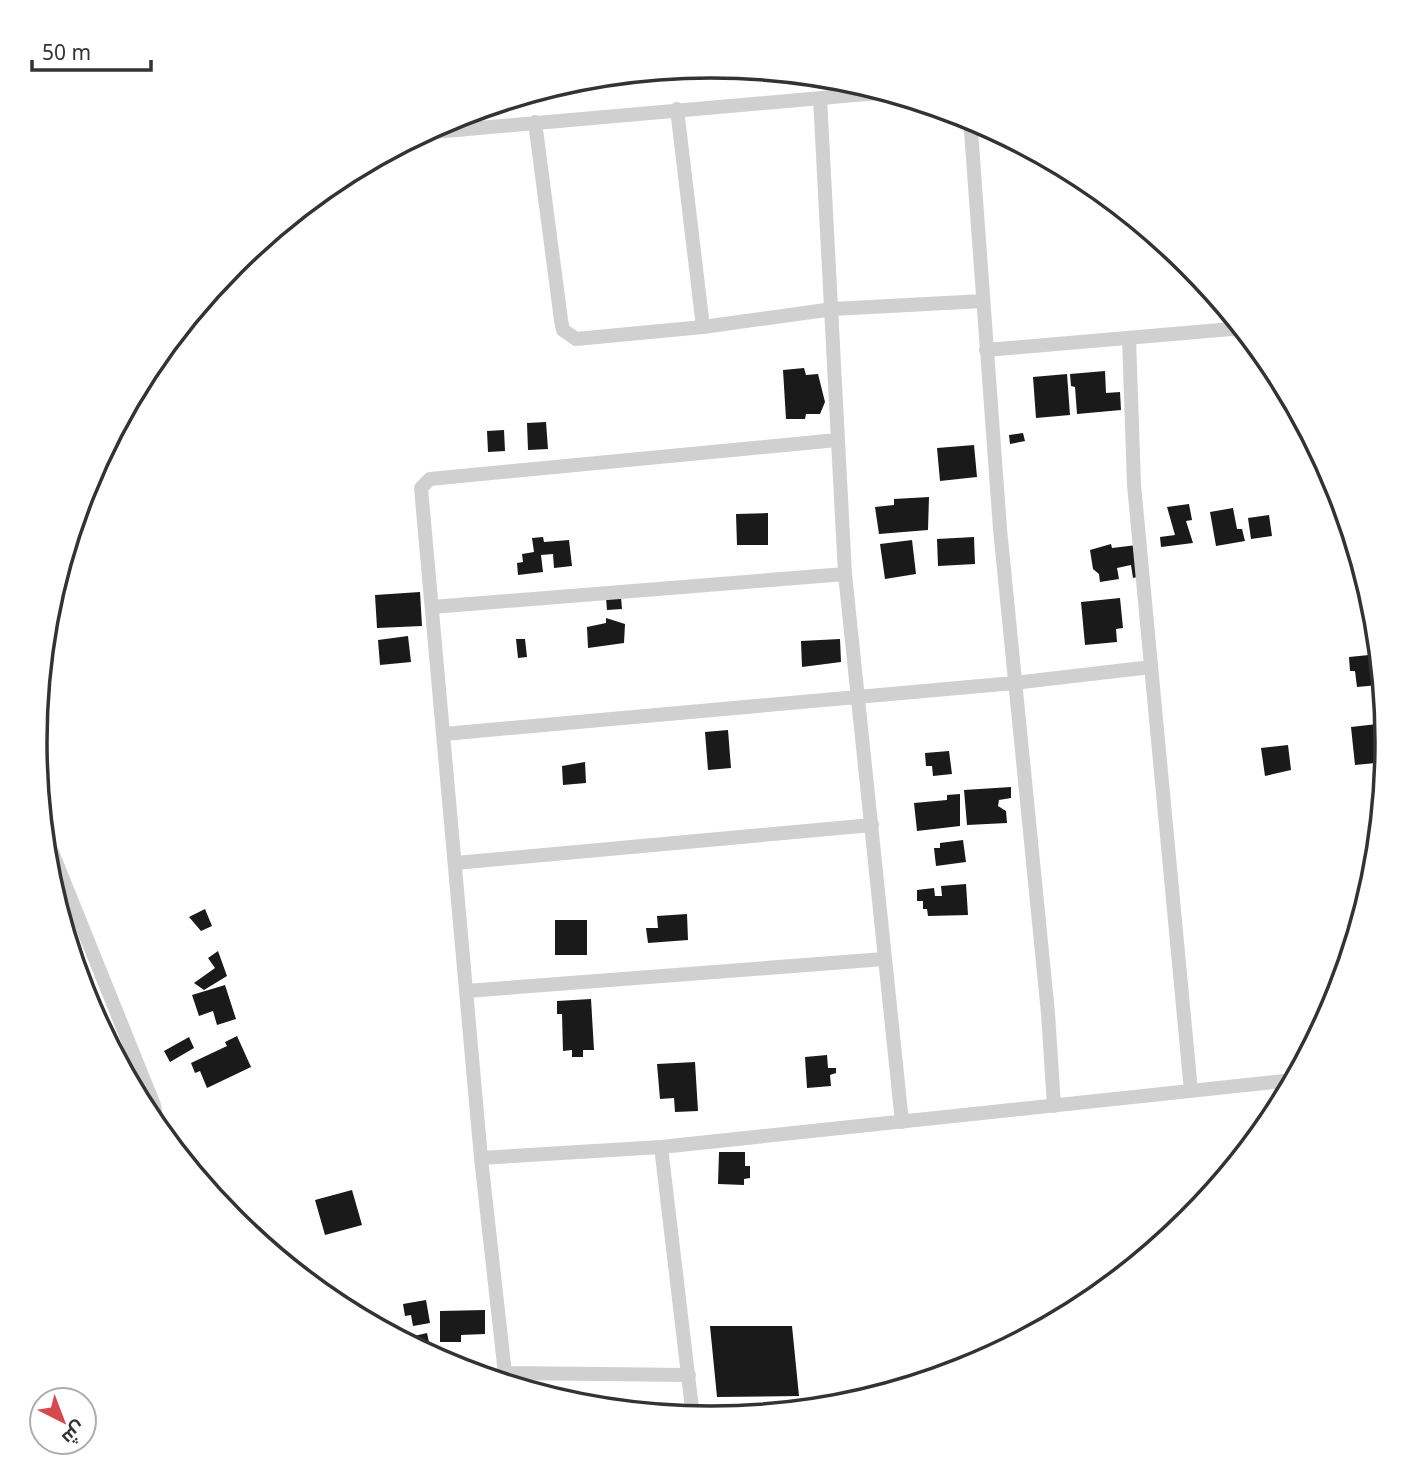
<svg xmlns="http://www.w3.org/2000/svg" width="1423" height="1484" viewBox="0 0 1423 1484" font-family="'Noto Sans',Cairo,sans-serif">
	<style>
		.building { fill: #1a1a1a }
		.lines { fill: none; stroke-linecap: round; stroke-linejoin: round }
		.street { stroke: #d0d0d0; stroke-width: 14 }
		.rim { fill: none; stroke: #333; stroke-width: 3.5 }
	</style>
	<rect width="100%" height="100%" fill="#fff"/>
	<path class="building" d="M804 368 806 375 818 374 825 402 820 414H806L805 419H786L783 370Z
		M1105 371 1106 393 1120 392 1121 410 1077 414 1075 387 1071 386 1070 374Z
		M1067 374 1070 415 1036 418 1033 377Z
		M546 422 548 449 528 450 527 423Z
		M504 430 505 451 488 452 487 431Z
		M1023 433 1025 441 1010 444 1009 435Z
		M974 445 977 477 940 481 937 448Z
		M929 497 928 530 879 534 875 507 894 505V499Z
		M1189 504 1192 520 1186 521 1193 543 1161 547 1160 537 1175 535 1167 507Z
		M1233 508 1237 529H1242L1245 541 1216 546 1210 512Z
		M768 513V545H737L736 514Z
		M1269 515 1272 536 1251 539 1248 518Z
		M543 537 544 542 569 540 572 566 554 568 553 554 541 555 543 572 518 575 517 563 523 562 522 554 534 552 532 538Z
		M974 537 975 564 938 566 937 539Z
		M912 540 916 574 885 579 880 544Z
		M1111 544 1112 548 1137 545 1141 576 1133 578 1131 565 1117 568 1119 579 1100 582 1099 574 1093 569 1090 550Z
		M420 592 422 626 377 628 375 595Z
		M621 597 622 609 607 610 606 598Z
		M1120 598 1123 628 1116 629 1117 642 1085 645 1081 602Z
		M606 618 625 624 624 643 588 648 587 627 606 623Z
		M408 636 411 662 380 665 378 640Z
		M516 639H525L527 657 518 658Z
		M840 639 841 662 802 667 801 641Z
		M1379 654 1381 667 1370 668V671H1377L1379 685 1357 687 1355 671H1350L1349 657Z
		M1386 723V762L1355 765 1351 727Z
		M728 730 731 768 708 770 705 732Z
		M1288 745 1291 770 1265 776 1261 748Z
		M949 751 952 774 933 776 932 766H926L925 753Z
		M585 762 586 783 563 785 562 766Z
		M1011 787V798L999 800 998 806 1006 811 1007 823 967 825 964 790Z
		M960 794V826L917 831 914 803 947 800V795Z
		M963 840 966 862 936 866 934 848H940V843Z
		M966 884 968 915 928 916 927 909H923V901H917V890L934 888 935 896H942L941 886Z
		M205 909 212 926 201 931 189 917Z
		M687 914 688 940 648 943 646 928H658L657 916Z
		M555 920H587V955H555Z
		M218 951 227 976 204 990 194 983 215 968 208 958Z
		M225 985 236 1019 217 1025 213 1011 199 1016 192 995Z
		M591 999 594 1050H583V1057H572V1050L563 1051 562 1014H557V1001Z
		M237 1036 251 1067 207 1088 200 1071 195 1073 191 1063 227 1046 225 1042Z
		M189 1037 194 1048 170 1062 164 1051Z
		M827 1055 828 1068H836V1073L830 1075 831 1086 807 1088 805 1057Z
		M695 1062 698 1111 675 1112 674 1098 660 1099 657 1064Z
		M719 1152H745V1166H750V1178L744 1179V1185L718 1184Z
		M352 1190 362 1225 325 1235 315 1200Z
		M426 1300 430 1323 413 1326 411 1315 405 1316 403 1304Z
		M485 1310V1334L461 1335V1342H440V1311Z
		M710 1326H792L799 1396 717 1397Z
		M409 1333 410 1337 427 1333 432 1356 396 1337Z"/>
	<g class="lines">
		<path class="street" d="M820 98 845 574 902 1122
			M677 109 703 327
			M970 117 1000 529 1048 1013 1054 1106
			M535 122 561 320 563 330 576 339 703 327 833 309 983 301
			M423 133 889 92
			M1129 338 1134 485 1191 1091
			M986 350 1243 328
			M432 607 845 574
			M444 734 1014 683 1151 667
			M44 832 154 1105 155 1111 149 1118
			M456 863 872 825
			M467 991 884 959
			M661 1147 693 1417
			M481 1158 661 1147 1294 1080
			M504 1373 689 1375
			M506 1383 481 1158 421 488 430 479 837 440"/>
	</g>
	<path d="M0 0H1423V1484H0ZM47 742a664 664 0 1 1 1328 0a664 664 0 1 1-1328 0Z" fill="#fff" fill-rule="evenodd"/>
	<path class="rim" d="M47 742a664 664 0 1 1 1328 0a664 664 0 1 1-1328 0Z"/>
	<g transform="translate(63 1421) rotate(138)"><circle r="33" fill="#ffffff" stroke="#adadad" stroke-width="2"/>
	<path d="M0-5L12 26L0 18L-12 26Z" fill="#d44b4f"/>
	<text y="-10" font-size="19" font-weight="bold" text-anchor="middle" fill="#333333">ش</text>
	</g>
	<path d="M32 60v10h119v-10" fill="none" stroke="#333333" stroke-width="3.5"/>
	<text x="42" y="60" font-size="21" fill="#333333" stroke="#ffffff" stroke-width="5" paint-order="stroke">50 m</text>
</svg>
